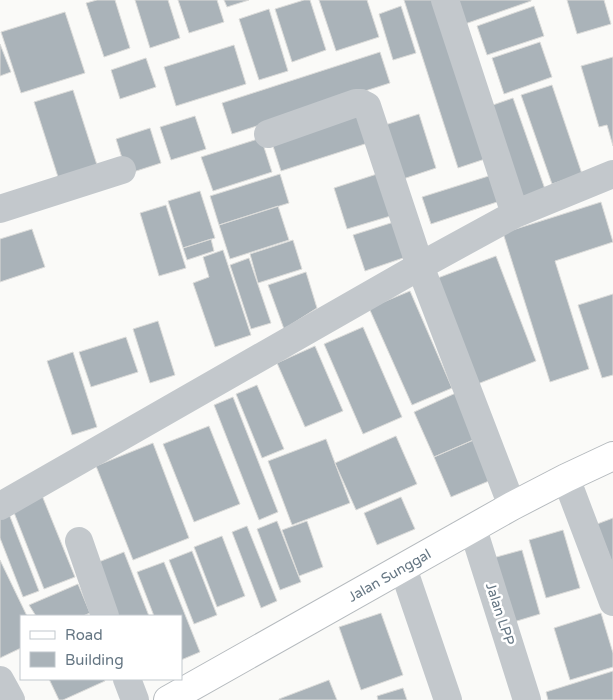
<svg xmlns="http://www.w3.org/2000/svg" width="613" height="700" viewBox="0 0 613 700" font-family="'Varela Round',sans-serif">
	<style>
		.building { fill: #aab3b9; stroke: #dcdcda }
		.lines { fill: none; stroke-linecap: round; stroke-linejoin: round }
		.major-casing { stroke: #b5babe; stroke-width: 30 }
		.minor { stroke: #c3c8cc; stroke-width: 28 }
		.major { stroke: #fff; stroke-width: 28 }
		.labels { text-anchor: middle; dominant-baseline: central; stroke-width: 5; stroke-linejoin: round; paint-order: stroke }
		.street-label { font-size: 14px; fill: #657683; stroke: #fff }
	</style>
	<rect width="100%" height="100%" fill="#fafaf8"/>
	<path class="building" d="M97 0H115L130 48 104 57 86 3Z
		M135 0H168L180 38 150 48Z
		M178 0H217L224 22 189 33Z
		M224 0H249L227 7Z
		M304 0H310L326 50 292 62 275 9Z
		M319 0H367L379 37 336 51Z
		M404 0H440L491 157 458 168Z
		M453 0H531V1L462 25Z
		M567 0H604L611 24 577 34Z
		M401 6 416 53 393 60 379 14Z
		M534 6 544 36 487 55 477 26Z
		M269 9 288 71 259 80 239 19Z
		M65 12 85 73 21 93 1 32Z
		M540 42 552 77 504 94 492 58Z
		M0 44 11 72 0 76Z
		M234 45 246 84 176 106 164 67Z
		M380 52 390 83 232 134 222 103Z
		M613 57V146L607 125 599 127 581 66Z
		M146 58 156 87 120 99 111 70Z
		M552 85 582 174 552 184 521 95Z
		M73 90 98 168 59 180 34 102Z
		M513 98 546 192 522 200 490 106Z
		M362 113 371 142 281 171 272 143Z
		M419 114 436 168 403 179 385 125Z
		M195 116 206 149 171 160 160 127Z
		M150 128 161 163 127 174 116 139Z
		M261 138 272 172 213 191 201 157Z
		M380 173 394 215 347 229 334 188Z
		M280 174 289 203 219 225 210 196Z
		M495 174 503 200 431 224 422 197Z
		M200 191 215 238 183 248 168 201Z
		M601 202 613 242 555 261 589 369 550 382 503 233Z
		M166 205 186 268 159 276 140 213Z
		M278 206 289 240 230 259 219 225Z
		M397 221 409 256 365 271 353 235Z
		M32 229 45 267 0 282V239Z
		M211 239 214 251 187 260 183 248Z
		M293 240 302 269 258 283 250 254Z
		M223 250 251 335 215 347 193 283 209 277 203 257Z
		M496 256 536 361 475 385 435 279Z
		M249 258 271 323 251 329 230 265Z
		M306 272 317 308 284 329 268 285Z
		M410 291 452 388 412 405 369 308Z
		M613 294V375L602 378 578 305Z
		M158 321 175 375 150 383 133 329Z
		M363 327 402 417 363 434 324 344Z
		M126 337 138 372 91 387 79 352Z
		M315 346 343 411 305 427 277 363Z
		M73 352 97 427 72 435 47 361Z
		M257 385 284 449 262 458 236 394Z
		M458 392 478 438 434 457 414 412Z
		M233 397 278 512 259 520 214 405Z
		M209 426 240 504 194 522 163 444Z
		M396 436 417 484 356 510 335 463Z
		M478 438 496 478 451 497 434 457Z
		M326 439 350 503 292 525 268 461Z
		M153 443 189 538 133 560 96 466Z
		M41 493 75 577 44 589 11 505Z
		M401 497 415 529 377 545 364 513Z
		M9 514 39 591 23 597 0 538V517Z
		M613 518V565L597 524Z
		M277 521 301 582 280 590 257 529Z
		M307 521 323 567 299 576 282 530Z
		M247 526 277 601 261 608 232 532Z
		M563 530 580 588 546 598 529 540Z
		M222 536 245 596 217 607 194 547Z
		M522 550 540 614 507 624 489 559Z
		M192 551 217 615 194 624 169 560Z
		M124 552 149 616H112L91 565Z
		M0 560 27 616H21V648L0 658Z
		M164 562 200 652 181 660V616H154L137 572Z
		M78 584 90 613 83 616H36L29 605Z
		M381 613 403 675 361 690 339 627Z
		M601 613 613 653V667L570 680 554 628Z
		M613 671V700H548L546 692Z
		M49 679H104L105 681 63 700H59Z
		M329 680 337 700H279V699Z
		M403 688 407 700H378L377 696Z"/>
	<g class="lines">
		<g class="major-casing">
			<g id="major">
				<path id="s1" d="M168 700 512 506 566 478 613 456"/>
			</g>
		</g>
		<path class="minor" d="M445 0 515 214
			M268 134 356 103H361L367 106 420 266 512 506
			M0 209 122 170
			M566 478 613 602
			M0 506 420 266 515 214 613 174
			M473 529 527 700
			M79 541 105 616
			M403 568 448 700
			M127 679 135 700
			M0 680 11 700"/>
		<use href="#major" class="major"/>
	</g>
	<g class="labels">
		<g class="street-label">
			<text stroke="none"><textPath href="#s1" startOffset="254">Jalan Sunggal</textPath></text>
			<text transform="translate(500 614) rotate(72)">Jalan LPP</text>
		</g>
	</g>
	<rect x="20" y="615" width="162" height="65" fill="#ffffff" stroke="#c1c8cd"/>
	<rect x="30" y="631" width="25" height="8" fill="#ffffff" stroke="#c1c8cd"/>
	<text x="65" y="640" font-size="15" fill="#657683">Road</text>
	<rect x="30" y="652" width="25" height="15" fill="#aab3b9" stroke="#c1c8cd"/>
	<text x="65" y="665" font-size="15" fill="#657683">Building</text>
</svg>
